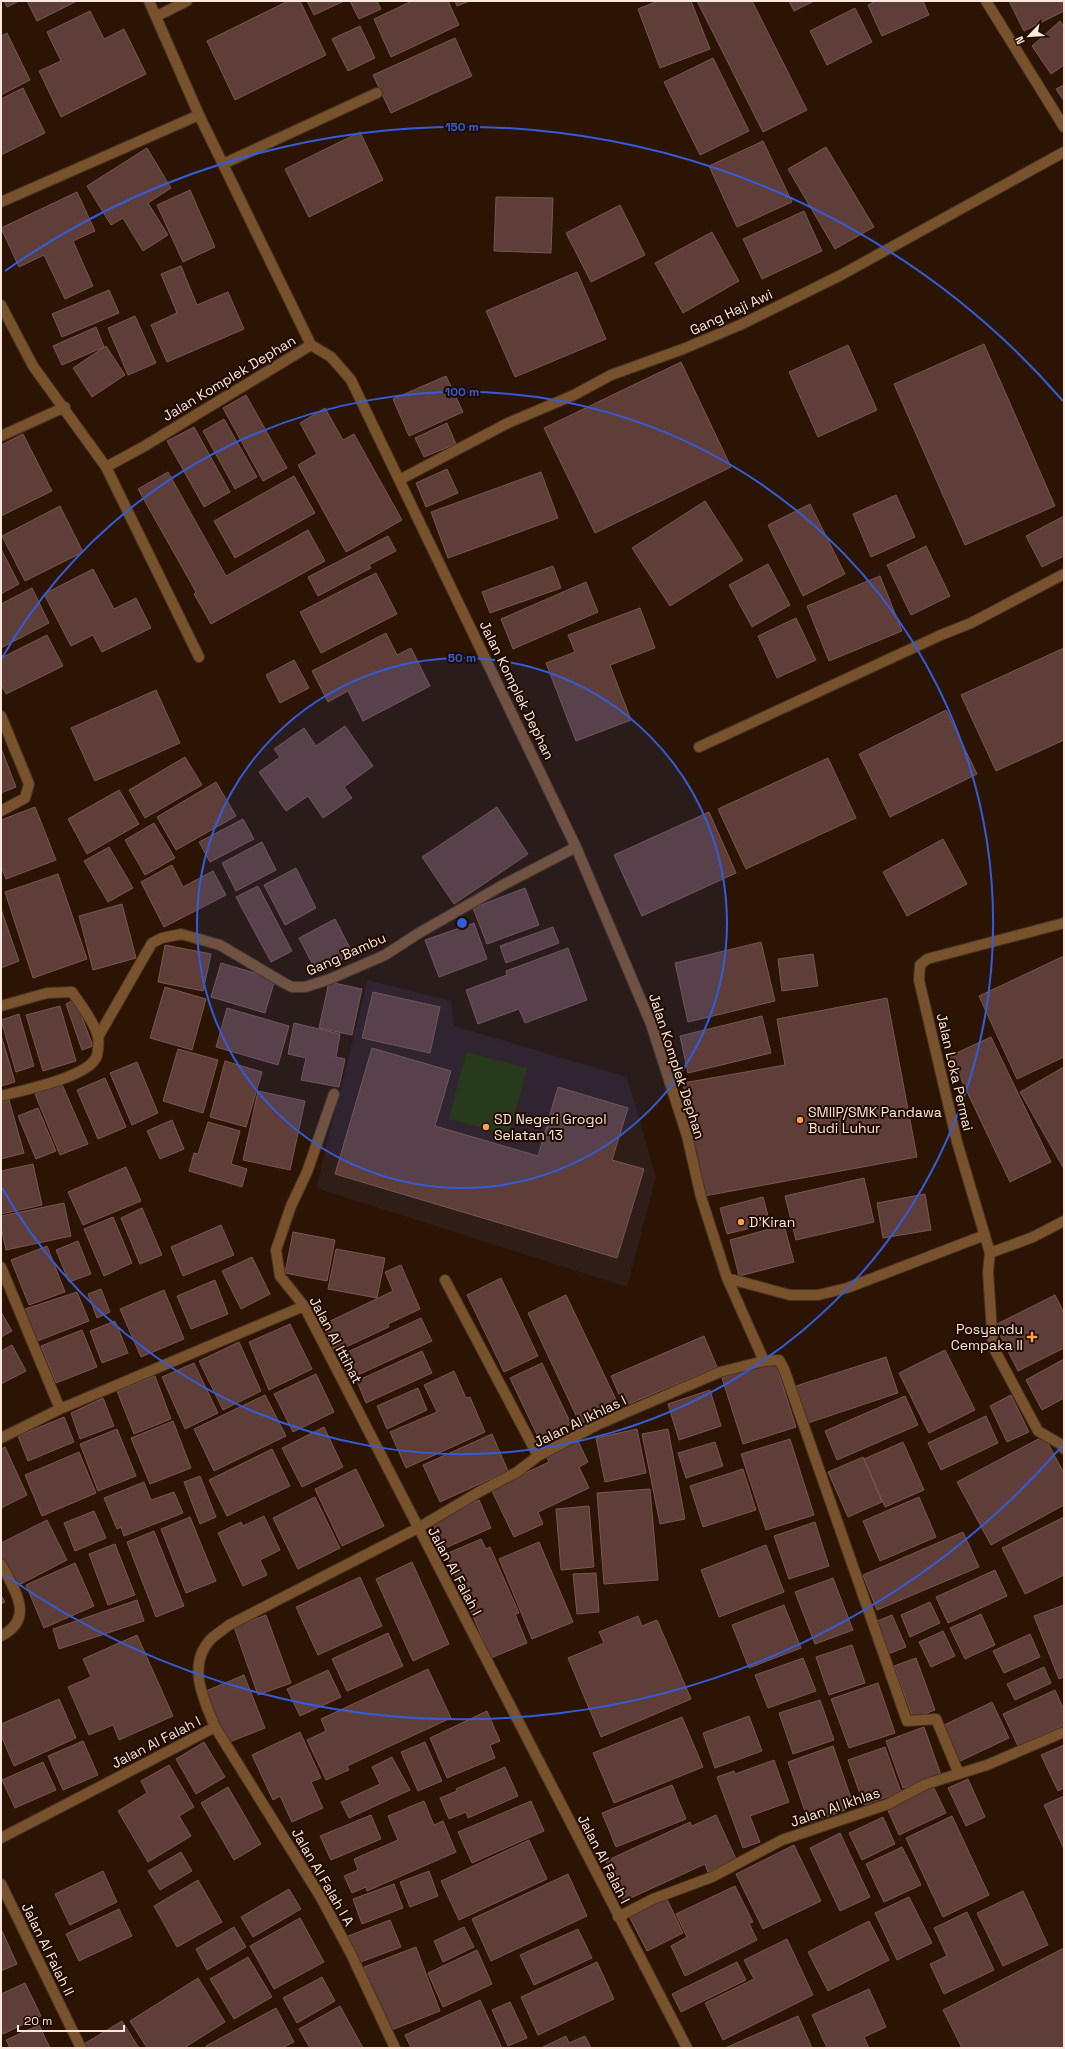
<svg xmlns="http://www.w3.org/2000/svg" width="1065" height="2049" viewBox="0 0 1065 2049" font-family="'Space Grotesk',sans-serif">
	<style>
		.education { fill: #2f1d18 }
		.green { fill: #263602 }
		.building { fill: #5f3e3a; stroke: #795652 }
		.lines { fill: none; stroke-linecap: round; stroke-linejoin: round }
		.minor-casing { stroke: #483222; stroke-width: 12 }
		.minor { stroke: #78512d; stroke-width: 10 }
		.ring { fill: none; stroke: #335dd8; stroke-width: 2 }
		.poi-dot { fill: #f8a04b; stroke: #210b00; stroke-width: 1.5 }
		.labels { text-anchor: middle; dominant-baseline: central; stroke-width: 4; stroke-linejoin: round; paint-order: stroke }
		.street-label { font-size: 14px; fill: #f8e8dd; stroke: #210b00 }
		.poi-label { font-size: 14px; fill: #f8e8dd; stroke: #210b00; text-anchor: start }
		.centre { fill: #335dd8; stroke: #210b00; stroke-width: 2 }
		.ring-label { font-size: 12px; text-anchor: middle; font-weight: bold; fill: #335dd8; stroke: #210b00; stroke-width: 4; stroke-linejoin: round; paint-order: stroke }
	</style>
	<rect width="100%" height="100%" fill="#2b1403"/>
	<path class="education" d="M368 980 451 1001 454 1026 627 1077 656 1177 627 1287 316 1188Z"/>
	<path class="green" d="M466 1052 527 1068 509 1135 449 1119Z"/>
	<path class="building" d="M4 1H19L7 7Z
		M27 1H77L37 21Z
		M288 1H300L326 55 235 100 207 41Z
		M307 1H344L314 15Z
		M350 1H377L381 9 359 19Z
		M412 1H448L459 25 391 57 374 19Z
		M455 1H470L457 6Z
		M658 1H691L710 49 660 68 638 9Z
		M697 1H752L807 110 763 132Z
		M789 1H814L794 11Z
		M876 1H923L929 15 882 36 868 5Z
		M1009 1H1064V11L1024 31Z
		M855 8 872 42 827 65 810 31Z
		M90 11 104 39 124 29 146 74 61 117 39 71 61 61 47 32Z
		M1060 21 1064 27V65L1051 74 1032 46Z
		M360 26 375 58 348 71 332 39Z
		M7 33 30 80 1 95V36Z
		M455 38 472 76 391 113 373 75Z
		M713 58 749 131 700 155 664 82Z
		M1064 85V101L1056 89Z
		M23 88 45 133 1 155V99Z
		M360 132 383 180 309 217 285 169Z
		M763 141 792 202 737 227 709 166Z
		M826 147 874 227 835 249 788 169Z
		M147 148 171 188 148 203 168 235 143 251 123 218 111 225 87 186Z
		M190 190 215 247 183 262 157 205Z
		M77 192 95 231 73 241 93 286 65 299 44 255 19 267 1 228Z
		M496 197 553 198 551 253 494 251Z
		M620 205 645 255 591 282 566 233Z
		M804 211 822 251 762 279 743 239Z
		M712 232 739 281 683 313 655 263Z
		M181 266 197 305 228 292 244 329 167 362 151 325 177 313 161 274Z
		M577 272 606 339 515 377 486 311Z
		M109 290 119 313 62 337 52 314Z
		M135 316 156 363 128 375 108 328Z
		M96 327 104 347 62 365 53 346Z
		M984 344 1055 506 965 545 894 384Z
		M848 345 877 410 818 437 789 372Z
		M106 346 125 375 92 397 73 368Z
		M681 362 731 467 595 533 544 428Z
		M446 376 463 412 409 436 393 399Z
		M246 395 287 468 263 481 223 408Z
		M325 408 343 440 354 434 402 520 346 552 298 465 317 454 300 423Z
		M224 419 257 477 235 489 203 431Z
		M447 423 456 444 424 457 415 438Z
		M194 427 230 492 204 507 167 441Z
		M23 434 52 491 1 516V445Z
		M447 469 458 493 426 507 416 483Z
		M168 472 226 576 308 530 325 561 211 624 194 594 196 592 138 489Z
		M541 472 558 518 448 558 431 512Z
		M294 476 315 513 235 558 214 521Z
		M896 495 915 537 871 557 853 514Z
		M705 501 743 560 670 606 632 548Z
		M810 504 845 574 803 596 768 525Z
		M60 506 83 552 25 581 2 536Z
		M1064 516V556L1042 567 1026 536Z
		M388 536 396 551 369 565 371 568 318 596 308 577Z
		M926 546 950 596 911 615 887 565Z
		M1 549 19 584 1 594Z
		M768 564 790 605 752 627 729 585Z
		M553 566 561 588 490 613 482 592Z
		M93 569 114 609 136 598 151 628 102 652 93 635 71 646 44 594Z
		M376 573 397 614 321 653 300 612Z
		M880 576 902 631 829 661 807 606Z
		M586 582 598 612 513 649 501 619Z
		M32 588 49 623 1 648V604Z
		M640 608 655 648 610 665 631 720 576 741 546 663 575 652 568 635Z
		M796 618 816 660 777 678 758 636Z
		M386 633 397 655 411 648 430 686 363 721 348 691 328 702 312 671Z
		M47 635 63 666 6 694 1 684V658Z
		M1064 648V740L996 771 961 695Z
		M294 660 309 688 280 703 266 675Z
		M156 690 180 743 95 781 71 728Z
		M946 710 977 774 890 817 859 754Z
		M345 726 373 766 344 787 352 798 323 818 308 796 286 811 259 772 280 757 274 749 304 728 316 746Z
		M1 748 16 787 1 793Z
		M185 757 202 785 145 818 129 790Z
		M828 758 856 818 746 869 718 809Z
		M216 782 236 816 176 850 157 817Z
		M119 790 139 824 87 854 68 819Z
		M35 807 56 860 6 879 1 866V820Z
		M497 807 528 854 454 904 422 857Z
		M709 812 736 873 642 916 614 855Z
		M243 819 254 839 210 862 199 842Z
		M154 823 175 858 145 875 125 840Z
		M943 839 967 884 907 916 883 872Z
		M262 842 276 870 236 891 222 863Z
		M109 847 133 888 108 902 84 861Z
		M172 865 183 887 213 871 226 895 164 927 141 882Z
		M296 868 316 908 285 925 264 885Z
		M58 874 87 959 33 978 5 892Z
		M258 886 292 951 271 962 236 897Z
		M525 888 539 925 487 944 473 908Z
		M122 904 136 958 93 970 79 916Z
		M1 909 19 961 1 968Z
		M335 919 353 954 317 973 299 938Z
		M474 923 487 959 439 977 425 940Z
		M553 927 559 943 506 963 500 946Z
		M761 942 775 1001 688 1022 675 963Z
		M165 945 211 954 203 991 158 982Z
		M568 948 587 1000 525 1023 519 1009 478 1024 466 990 507 975 506 971Z
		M813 954 818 986 782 991 778 959Z
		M1064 956V1057L1017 1079 979 996Z
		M221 963 275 979 265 1013 211 997Z
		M329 982 362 989 352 1035 319 1028Z
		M165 987 206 999 192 1050 150 1038Z
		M373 992 440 1007 430 1053 362 1038Z
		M887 998 917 1157 704 1196 683 1083 785 1065 777 1019Z
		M75 999 93 1046 82 1050 66 1004Z
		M60 1006 76 1061 43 1071 26 1015Z
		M227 1008 289 1026 278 1065 216 1047Z
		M19 1014 34 1066 16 1072 1 1020Z
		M762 1016 771 1053 688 1073 680 1036Z
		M294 1023 340 1034 336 1057 345 1059 339 1087 301 1080 306 1058 288 1054Z
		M1 1035 15 1082 1 1086Z
		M991 1037 1051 1162 1010 1182 950 1056Z
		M372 1048 451 1071 435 1126 538 1156 558 1087 628 1108 612 1160 644 1169 617 1258 335 1174Z
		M178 1049 218 1060 203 1113 163 1101Z
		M225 1061 262 1072 246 1127 210 1117Z
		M137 1062 158 1113 132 1125 110 1073Z
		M1064 1067V1169L1020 1092Z
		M105 1078 126 1127 98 1139 77 1090Z
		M61 1082 88 1144 60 1155 35 1094Z
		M258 1091 305 1101 290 1170 243 1160Z
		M9 1100 24 1153 1 1159V1102Z
		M38 1108 56 1151 36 1159 18 1116Z
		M172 1120 184 1149 160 1159 147 1131Z
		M208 1122 240 1131 231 1164 247 1169 242 1187 189 1171 194 1153 198 1154Z
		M33 1164 42 1205 1 1214V1171Z
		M126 1167 141 1201 83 1225 68 1192Z
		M864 1178 874 1222 796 1240 785 1196Z
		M925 1194 931 1230 883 1238 877 1203Z
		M763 1197 770 1223 727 1234 720 1208Z
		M64 1203 71 1236 6 1250 1 1227V1216Z
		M142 1208 162 1255 140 1264 121 1218Z
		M113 1217 132 1263 104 1276 84 1229Z
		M221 1225 234 1255 183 1276 171 1247Z
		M784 1225 794 1262 739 1276 730 1240Z
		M293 1232 335 1240 327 1281 285 1273Z
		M78 1241 91 1274 69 1282 56 1250Z
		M47 1246 65 1292 29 1305 11 1260Z
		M336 1249 385 1258 377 1298 328 1289Z
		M252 1257 270 1294 241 1309 222 1271Z
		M401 1265 420 1309 388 1324 389 1327 335 1352 322 1325 393 1291 385 1272Z
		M501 1278 538 1356 504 1372 467 1295Z
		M215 1280 228 1314 191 1329 177 1296Z
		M101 1289 110 1312 97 1318 88 1294Z
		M164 1290 184 1339 141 1357 120 1309Z
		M77 1292 89 1321 35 1342 22 1310Z
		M566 1295 619 1406 580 1424 528 1313Z
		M1055 1295 1064 1313V1348L1018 1371 995 1325Z
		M1 1312 12 1331 1 1337Z
		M421 1318 432 1341 349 1379 339 1356Z
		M115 1321 128 1353 102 1363 90 1331Z
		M290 1324 312 1369 269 1390 249 1342Z
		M82 1330 97 1367 56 1383 41 1346Z
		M704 1336 717 1367 624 1406 611 1376Z
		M239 1342 261 1391 223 1410 199 1361Z
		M12 1345 26 1371 1 1384V1351Z
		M945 1350 975 1410 929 1433 899 1373Z
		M422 1351 432 1373 366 1403 357 1381Z
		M886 1357 898 1393 808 1423 796 1386Z
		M1064 1359V1398L1042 1410 1026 1380Z
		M775 1361 796 1427 743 1444 722 1378Z
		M194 1363 218 1413 185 1429 162 1377Z
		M542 1363 571 1424 539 1439 510 1378Z
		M454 1371 466 1398 470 1397 485 1432 406 1468 390 1432 437 1412 424 1385Z
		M316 1374 334 1412 293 1432 274 1394Z
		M155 1376 171 1419 134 1434 117 1391Z
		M418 1388 427 1410 387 1429 377 1406Z
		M710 1390 721 1426 679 1440 668 1404Z
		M265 1395 286 1436 214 1471 194 1429Z
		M1011 1395 1029 1432 1007 1442 990 1406Z
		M905 1396 918 1425 837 1460 825 1431Z
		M103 1398 114 1426 80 1439 71 1413Z
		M986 1416 998 1443 941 1470 928 1443Z
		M64 1417 74 1442 28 1461 18 1436Z
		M173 1421 191 1468 150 1484 131 1438Z
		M324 1427 343 1467 302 1487 282 1448Z
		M117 1429 136 1476 98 1491 80 1444Z
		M637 1429 646 1473 605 1482 596 1438Z
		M668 1429 685 1519 660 1524 642 1434Z
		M492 1434 508 1471 440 1502 423 1465Z
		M1044 1436 1064 1473V1505L991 1545 957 1482Z
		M577 1439 588 1462 579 1467 589 1488 538 1512 543 1524 514 1537 491 1489 549 1462 545 1453Z
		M790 1439 814 1515 766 1530 741 1454Z
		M715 1442 723 1466 686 1478 678 1453Z
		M903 1442 924 1490 885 1507 864 1459Z
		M5 1447 27 1495 1 1508V1449Z
		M272 1449 290 1486 227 1516 209 1480Z
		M79 1452 96 1493 42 1516 25 1475Z
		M863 1457 882 1502 848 1517 828 1472Z
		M356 1469 384 1526 342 1546 315 1489Z
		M743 1469 756 1510 703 1527 690 1486Z
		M200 1476 216 1517 200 1524 184 1482Z
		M144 1482 151 1500 174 1492 183 1513 124 1536 121 1527 117 1529 104 1498Z
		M650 1489 658 1580 604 1584 597 1493Z
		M315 1497 340 1548 298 1569 273 1518Z
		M919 1497 936 1537 880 1561 863 1521Z
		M479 1500 491 1528 443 1549 432 1521Z
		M589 1506 594 1567 561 1570 556 1509Z
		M94 1511 106 1538 75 1551 64 1523Z
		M264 1516 280 1550 260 1560 267 1575 243 1586 218 1533 241 1522 243 1526Z
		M190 1517 216 1581 186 1593 161 1529Z
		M1064 1517V1575L1025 1594 1002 1548Z
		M47 1520 67 1560 17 1586 1 1553V1543Z
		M815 1522 829 1566 789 1579 774 1536Z
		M154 1531 184 1606 156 1617 127 1542Z
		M963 1532 979 1567 877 1610 863 1575Z
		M481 1539 486 1549 490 1547 519 1613 515 1614 527 1643 491 1658 446 1554Z
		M539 1542 573 1622 532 1639 499 1559Z
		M115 1544 135 1595 108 1605 89 1554Z
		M766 1545 784 1592 719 1617 701 1570Z
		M412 1562 449 1644 413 1661 376 1579Z
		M75 1563 94 1606 44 1628 26 1585Z
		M995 1570 1007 1596 948 1623 936 1597Z
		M596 1573 599 1612 577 1614 573 1574Z
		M360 1577 382 1626 318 1655 296 1607Z
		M833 1578 853 1630 815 1644 795 1592Z
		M1 1595 5 1602 1 1604Z
		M137 1600 144 1621 59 1649 53 1629Z
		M930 1602 940 1623 910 1637 901 1615Z
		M784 1605 801 1648 749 1668 732 1625Z
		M1064 1605V1677L1059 1679 1034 1616Z
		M981 1614 995 1645 965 1659 950 1628Z
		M266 1615 291 1683 258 1695 234 1627Z
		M892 1615 906 1647 888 1654 875 1622Z
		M638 1616 642 1626 657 1620 691 1699 601 1737 568 1658 604 1643 599 1632Z
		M943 1631 955 1656 931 1667 919 1642Z
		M388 1633 403 1666 347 1691 332 1659Z
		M1030 1634 1040 1657 1004 1673 993 1651Z
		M137 1635 173 1716 119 1740 113 1725 89 1735 68 1687 91 1677 83 1659Z
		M852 1645 865 1683 829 1695 816 1657Z
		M803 1658 816 1691 768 1708 755 1675Z
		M916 1658 935 1710 913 1718 894 1666Z
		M1044 1667 1051 1683 1015 1700 1007 1684Z
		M428 1669 451 1718 347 1766 349 1770 326 1780 307 1740 326 1731 321 1719Z
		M328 1670 341 1697 300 1716 287 1689Z
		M244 1675 265 1728 227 1743 206 1691Z
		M878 1683 895 1733 849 1748 831 1699Z
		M1055 1690 1064 1710V1725L1018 1746 1003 1714Z
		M59 1699 76 1738 14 1766 1 1735V1724Z
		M820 1700 834 1740 793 1754 779 1713Z
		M992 1702 1009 1738 956 1763 940 1727Z
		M487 1711 500 1741 490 1745 495 1758 447 1778 430 1738Z
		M749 1716 762 1751 715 1768 703 1733Z
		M682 1717 703 1767 614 1803 593 1753Z
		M924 1727 941 1775 903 1788 886 1741Z
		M300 1732 321 1778 311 1782 323 1808 292 1822 280 1796 273 1800 252 1755Z
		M83 1741 98 1775 63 1790 48 1756Z
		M204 1742 225 1777 196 1794 176 1759Z
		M425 1742 442 1781 418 1791 401 1752Z
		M1064 1745V1788L1058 1791 1041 1755Z
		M833 1746 854 1807 809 1823 788 1762Z
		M885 1747 901 1792 864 1805 848 1760Z
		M392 1757 410 1790 349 1818 341 1802 380 1784 372 1767Z
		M774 1760 789 1802 750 1816 760 1842 743 1848 717 1777 734 1771 735 1774Z
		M43 1762 56 1790 15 1808 2 1780Z
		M169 1765 194 1807 179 1816 191 1836 148 1862 118 1811 147 1793 141 1781Z
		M505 1767 518 1796 468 1818 466 1812 449 1819 440 1798 457 1791 456 1789Z
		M968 1779 985 1817 966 1826 948 1788Z
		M672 1785 686 1819 616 1847 602 1813Z
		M933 1786 946 1813 899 1835 887 1808Z
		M228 1787 261 1844 234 1860 201 1803Z
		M1064 1796V1849L1044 1805Z
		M424 1801 434 1825 443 1821 456 1852 367 1891 366 1887 352 1893 344 1876 358 1870 354 1859 398 1840 388 1816Z
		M531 1801 544 1831 472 1863 458 1832Z
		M371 1815 381 1839 331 1860 320 1836Z
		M716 1815 736 1859 708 1872 705 1864 624 1901 606 1861 690 1822 692 1826Z
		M952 1816 989 1895 943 1917 906 1838Z
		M883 1817 895 1844 862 1860 849 1833Z
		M840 1833 870 1897 840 1911 810 1848Z
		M529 1840 547 1879 459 1920 441 1881Z
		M794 1845 821 1901 763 1929 736 1874Z
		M902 1847 921 1885 884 1902 866 1864Z
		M181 1852 192 1871 160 1890 148 1871Z
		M103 1871 117 1902 70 1925 55 1894Z
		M429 1871 438 1896 410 1907 400 1882Z
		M568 1874 587 1916 491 1961 472 1919Z
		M198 1880 222 1922 177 1947 154 1906Z
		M394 1884 403 1908 362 1924 353 1899Z
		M735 1886 753 1922 749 1923 757 1940 685 1976 671 1946 687 1937 676 1914Z
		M289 1889 301 1909 253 1937 241 1917Z
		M1023 1891 1048 1945 1003 1966 977 1913Z
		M666 1897 683 1933 647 1951 629 1916Z
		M909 1897 932 1943 897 1960 875 1913Z
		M119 1909 132 1936 79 1961 66 1934Z
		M967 1912 994 1970 944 1994 930 1964 947 1956 934 1928Z
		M300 1918 324 1962 274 1989 250 1946Z
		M390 1920 401 1947 358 1963 348 1936Z
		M869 1921 889 1960 828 1991 808 1952Z
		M234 1927 246 1947 207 1970 196 1949Z
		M464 1927 474 1947 443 1962 434 1941Z
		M578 1929 592 1958 534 1985 520 1955Z
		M2 1931 17 1964 1 1971V1932Z
		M787 1939 813 1995 723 2040 705 2003 754 1979 744 1960Z
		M416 1947 440 2011 389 2031 364 1967Z
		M1064 1948V2048H962L943 2010Z
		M477 1950 492 1984 443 2007 428 1973Z
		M248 1957 272 1997 234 2019 210 1979Z
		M597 1962 614 1999 538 2035 521 1997Z
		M737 1962 746 1980 681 2012 672 1994Z
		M322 1977 335 2001 297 2023 283 1998Z
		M198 1978 225 2022 184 2048H147L130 2021Z
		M25 1983 41 2016 3 2034 1 2030V1994Z
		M869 1989 886 2027 864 2037 869 2048H827L812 2015Z
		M480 2000 502 2048H411L405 2035Z
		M510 2002 527 2038 508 2046 492 2010Z
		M340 2006 363 2048H310L299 2029Z
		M276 2008 294 2042 282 2048H207L206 2046Z
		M798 2016 812 2048H725Z
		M122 2021 139 2048H86L84 2044Z
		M39 2025 50 2048H10L6 2040Z
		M566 2036 569 2043 585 2036 591 2048H541Z"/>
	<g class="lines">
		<g class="minor-casing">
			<path id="minor" d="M149 1 199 115 311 345
				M986 1 1064 127
				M157 16 187 1
				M223 164 377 93
				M1 202 199 115
				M1 305 33 366 106 467 199 657
				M1 436 65 407
				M106 467 143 447 311 345 331 357 351 380 576 847 651 1024 687 1136 701 1197 727 1278 764 1361
				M401 479 508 423 574 395 611 375 683 349 740 325 841 275 1064 152
				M1 716 29 784 25 798 1 811
				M699 747 941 635 971 623 1064 574
				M1064 923 927 959 920 965 919 980 957 1142 990 1253 1033 1237 1064 1221
				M1 1006 47 993 72 992C80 1003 96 1025 98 1037 99 1042 98 1054 96 1058 85 1078 23 1090 1 1096
				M98 1037 152 943 162 938 181 934 220 945 284 983 292 987H305L330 979 385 955 419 933 503 885 576 847
				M334 1094 307 1172 291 1206 276 1250 280 1276 304 1306 687 2048
				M990 1253 988 1272 993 1347 1038 1431 1062 1445 1064 1449
				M1 1267 60 1409
				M727 1278 790 1295H818L847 1288 985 1235
				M445 1280 538 1456
				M1 1438 60 1409 304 1306
				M1 1564C14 1589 36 1618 1 1636
				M215 1727 320 1896 351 1954 395 2048
				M1 1838 215 1727C204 1700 186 1665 211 1639 216 1634 223 1630 229 1625L418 1528 479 1492 517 1472 538 1456 597 1425 720 1372 764 1361 779 1360 784 1369 907 1721 936 1719 959 1774
				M1 1884 81 2048
				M618 1917 653 1899 712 1877 782 1840 888 1804 926 1784 987 1765 1064 1732"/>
		</g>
		<use href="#minor" class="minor"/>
	</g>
	<circle cx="462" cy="923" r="265" fill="#335dd8" fill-opacity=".12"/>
	<g class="ring">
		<circle cx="462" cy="923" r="265"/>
		<path d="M2 658A531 531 0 1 1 2 1188"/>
		<path d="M1063 1445A796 796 0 0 1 5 1575M5 271A796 796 0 0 1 1063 401"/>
	</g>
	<g class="poi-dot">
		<circle cx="800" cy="1120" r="4"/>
		<circle cx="486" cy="1127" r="4"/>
		<circle cx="741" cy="1222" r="4"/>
		<path d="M1030 1331h4v4h4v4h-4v4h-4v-4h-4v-4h4z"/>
	</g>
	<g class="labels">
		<g class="street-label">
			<text transform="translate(731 312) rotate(-25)">Gang Haji Awi</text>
			<text transform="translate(229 378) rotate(-31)">Jalan Komplek Dephan</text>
			<text transform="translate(517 690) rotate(64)">Jalan Komplek Dephan</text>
			<text transform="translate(346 954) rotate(-24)">Gang Bambu</text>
			<text transform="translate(677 1066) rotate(72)">Jalan Komplek Dephan</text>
			<text transform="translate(955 1072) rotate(77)">Jalan Loka Permai</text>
			<text transform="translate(336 1340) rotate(62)">Jalan Al Ittihat</text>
			<text transform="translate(580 1421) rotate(-26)">Jalan Al Ikhlas I</text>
			<text transform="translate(455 1571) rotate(62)">Jalan Al Falah I</text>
			<text transform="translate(156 1742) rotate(-27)">Jalan Al Falah I</text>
			<text transform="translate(835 1807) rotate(-19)">Jalan Al Ikhlas</text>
			<text transform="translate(604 1859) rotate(63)">Jalan Al Falah I</text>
			<text transform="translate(323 1877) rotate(60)">Jalan Al Falah I A</text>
			<text transform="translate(48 1949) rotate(64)">Jalan Al Falah II</text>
		</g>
		<g class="poi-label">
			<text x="808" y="1112">SMIIP/SMK Pandawa<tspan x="808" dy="16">Budi Luhur</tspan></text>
			<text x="494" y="1119">SD Negeri Grogol<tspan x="494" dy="16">Selatan 13</tspan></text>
			<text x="749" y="1222">D'Kiran</text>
			<text x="1023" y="1329" text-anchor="end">Posyandu<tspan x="1023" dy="16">Cempaka II</tspan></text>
		</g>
	</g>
	<circle cx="462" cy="923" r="6" class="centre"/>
	<g class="ring-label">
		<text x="462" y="131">150 m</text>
		<text x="462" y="396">100 m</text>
		<text x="462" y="662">50 m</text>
	</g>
	<rect width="1065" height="2049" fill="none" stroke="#f8e8dd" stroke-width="4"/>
	<g transform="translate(1029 36) rotate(245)" stroke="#210b00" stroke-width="3" paint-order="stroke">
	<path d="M0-3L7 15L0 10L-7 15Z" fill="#f8e8dd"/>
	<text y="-6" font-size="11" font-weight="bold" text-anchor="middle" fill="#f8e8dd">N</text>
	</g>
	<path d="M18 2025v6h106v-6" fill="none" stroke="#f8e8dd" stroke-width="2"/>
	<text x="24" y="2025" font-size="12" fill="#f8e8dd" stroke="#210b00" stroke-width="3" paint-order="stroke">20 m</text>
</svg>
